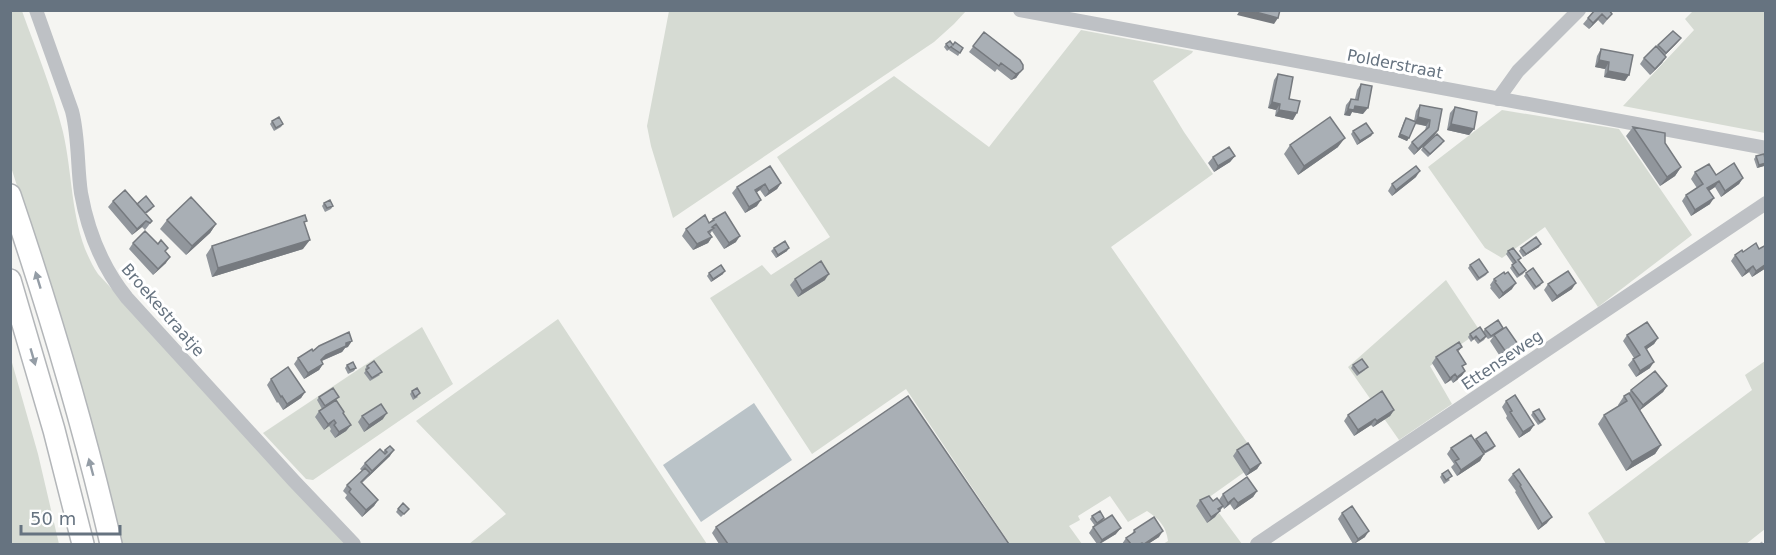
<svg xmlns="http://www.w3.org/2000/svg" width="1776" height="555" viewBox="0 0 1776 555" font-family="'DejaVu Sans',sans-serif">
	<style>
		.green { fill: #d6dbd3 }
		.water { fill: #bac3c8 }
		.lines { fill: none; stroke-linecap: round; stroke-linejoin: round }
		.highway-casing { stroke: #b3b6b9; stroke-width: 24 }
		.path { stroke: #b8babd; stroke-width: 2; stroke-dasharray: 3 3; stroke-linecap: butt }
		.minor { stroke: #bec1c5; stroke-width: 14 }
		.highway { stroke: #fff; stroke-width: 21 }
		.wall { fill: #91969c }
		.shaded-wall { fill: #767a7f }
		.building { fill: #a9afb5; stroke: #767a7f; stroke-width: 1.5 }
		.oneway { fill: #949da6 }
		.labels { text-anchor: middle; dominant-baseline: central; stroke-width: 6; stroke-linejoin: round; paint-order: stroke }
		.street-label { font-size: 16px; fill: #667380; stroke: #fff }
	</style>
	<rect width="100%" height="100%" fill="#f5f5f2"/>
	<path class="green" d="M10 11H22C36 50 53 91 63 132 74 179 70 232 98 274L349 544H119L72 359 11 167Z
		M669 11V10L966 11 954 24 934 42 673 218 651 146 647 126Z
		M1693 11H1765V133L1623 106 1694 30 1685 19Z
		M1081 30 1193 51 1192 53 1153 81 1184 132 1213 174 1111 247 1260 461 1208 498 1242 544H1163L1168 541C1166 526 1159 519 1147 511L1128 522 1110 496 1078 516 1080 520 1069 526 1082 544H1010L906 389 812 454 710 298 762 265 771 275 830 237 777 157 894 76 989 147Z
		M1502 110 1619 129 1692 235 1598 307 1545 227 1502 258 1485 248 1428 167Z
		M1446 280 1480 331 1430 366 1452 404 1399 440 1348 367Z
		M558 319 699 532 707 544H469L506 514 416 421Z
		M422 327 453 384 313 480 306 479 263 433Z
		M11 359 38 454 59 544H11Z
		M1765 361V529L1746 544H1606L1588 513 1752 390 1745 375Z"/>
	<path class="water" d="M754 403 792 460 701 522 663 465Z"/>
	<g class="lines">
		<g class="highway-casing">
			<path id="highway" d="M10 195C49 310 84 426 111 544
				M10 280 54 430 83 544"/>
		</g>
		<path class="path" d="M1760 544 1766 540"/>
		<path class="minor" d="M36 10 72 111C79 138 77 166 81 193 88 232 102 267 127 298L294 481 354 544
			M1020 10 1766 148
			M1498 99 1518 71 1579 10
			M1257 544 1766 203"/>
		<use href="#highway" class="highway"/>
	</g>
	<path class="wall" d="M1595 10 1612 14 1603 25 1598 20 1589 29 1583 24 1588 18Z
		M984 32 1023 69 1016 78 1011 80 997 69 995 72 969 52Z
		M1681 38 1676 44 1665 55 1666 57 1662 63 1650 75 1640 64 1644 58 1658 45Z
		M946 44 953 45 963 48 958 56 949 50 950 49 947 51 944 47Z
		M1601 49 1625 81 1604 77 1605 69 1595 67 1597 56Z
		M1278 74 1289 99 1293 120 1275 116 1276 110 1268 108 1274 80Z
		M1361 84 1363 114 1352 112 1350 116 1344 115 1346 105 1351 99H1355L1357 90Z
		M1420 105 1438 130 1434 136 1414 155 1408 148 1412 142 1425 131 1426 126 1415 124 1407 141 1398 137 1404 121 1406 118 1414 121 1416 111Z
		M1455 107 1474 129 1469 135 1447 130 1450 113Z
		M272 121 283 124 281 127 274 131 270 124Z
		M1633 127 1665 143 1681 167 1675 176 1660 186 1626 136Z
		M1353 131 1373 133 1371 136 1357 145 1351 134Z
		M1442 144 1428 157 1421 150 1423 147Z
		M1290 145 1338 147 1298 175 1284 154Z
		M1235 156 1230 162 1214 172 1208 163 1213 157Z
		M1756 156 1766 160V164L1764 166 1757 168 1754 159Z
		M770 166 781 183 777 189 765 197 760 190 757 192V206L745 213 732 193 737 187Z
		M1695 172 1716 175 1743 178 1739 184 1721 197 1715 187 1709 191 1710 204 1691 216 1682 201 1686 195 1697 188 1691 179Z
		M1416 177 1392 196 1388 191 1392 184Z
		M113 201 137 204 152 209 146 214 152 221 145 230 142 227 132 235 108 207Z
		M324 203 333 206 331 209 325 212 322 206Z
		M713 219 736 242 724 249 712 231 710 234 712 237 708 243 693 250 682 236 686 229 709 223Z
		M167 220 216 224 210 233 186 255 160 229Z
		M305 224 303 249 212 277 206 255 212 246Z
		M133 243 158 244 168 248 165 252 166 263 153 275 129 249Z
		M1539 247 1523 257 1519 251 1521 248Z
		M774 248 787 251 776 258 771 251Z
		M1759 249 1766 268 1752 277 1749 272 1742 277 1731 261 1735 255 1743 252Z
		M1508 251 1521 258 1519 260 1526 270 1523 274 1517 278 1510 268 1513 264 1506 254Z
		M1470 265 1488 272 1486 275 1477 281 1468 268Z
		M709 273 723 274 711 282 707 276Z
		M1526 273 1541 285 1534 290 1524 276Z
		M795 279 825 280 798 297 790 285Z
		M1494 279 1512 289 1499 299 1490 288 1491 287 1490 285Z
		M1548 284 1572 289 1552 302 1544 290Z
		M1503 328 1520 347 1515 353 1503 361 1490 341 1493 337 1488 339 1486 337 1484 340 1478 344 1474 339 1471 342 1468 337 1470 334 1483 332 1485 329Z
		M1627 335 1658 338 1654 344 1647 349 1650 368 1636 377 1628 365 1634 358 1623 341Z
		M348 347 345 348 342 352 322 361 323 364 319 370 304 379 294 364 298 358 313 351Z
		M1462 347 1458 352 1463 368 1465 371 1461 377 1453 383 1451 380 1445 384 1432 363 1436 357Z
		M347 365 356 368 354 371 348 374 345 368Z
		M1353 365 1365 370 1357 376 1351 368Z
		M367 366 380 375 370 381 364 373 366 370 365 369Z
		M271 379 305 392 301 398 283 410 278 402 277 403 267 385Z
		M1667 386 1663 392 1640 410 1661 445 1655 454 1626 471 1598 424 1604 415 1619 407 1618 405 1624 396 1629 393 1631 390Z
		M412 391 418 397 413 400 410 394Z
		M319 397 336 400 344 412 343 414 351 425 346 431 335 438 330 431 331 429 329 426 324 430 315 417 319 411 322 409 317 400Z
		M1506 401 1534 425 1530 431 1519 438 1506 418 1507 416 1502 407Z
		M1394 410 1390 416 1373 427 1371 425 1354 436 1344 421 1348 415Z
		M1533 412 1545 419 1543 422 1538 425 1531 415Z
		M362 416 383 419 364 432 358 422Z
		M1476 439 1495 446 1493 449 1484 454 1480 461 1457 476 1451 467 1454 464 1447 454 1451 448 1475 440Z
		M385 450 390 456 362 483 378 500 374 506 362 517 345 498 347 495 343 491 347 485 362 471 360 469 365 463 383 452Z
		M1237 450 1261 463 1257 469 1246 476 1233 456Z
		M1442 474 1450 480 1444 484 1440 477Z
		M1513 474 1547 523 1538 530 1515 492 1516 491 1508 480Z
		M1257 491 1253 497 1234 510 1230 504 1224 509 1223 507 1215 517 1207 523 1196 506 1200 500 1213 501 1219 500 1223 494Z
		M398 509H409L401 517 396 512Z
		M1342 513 1365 537 1354 544H1353L1338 519Z
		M1092 516 1104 518 1102 521 1095 526 1090 519Z
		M716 527 1009 544H719L712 533Z
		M1093 527 1116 534 1100 544H1097L1089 533Z
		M1134 530 1159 537 1148 544H1122L1126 538 1132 534Z"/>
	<path class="shaded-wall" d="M1240 10H1248L1278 18 1274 24 1237 15Z
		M1602 14 1598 20 1589 29 1593 23Z
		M1681 38 1676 44 1661 59 1666 53Z
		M1666 57 1662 63 1650 75 1655 69Z
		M1599 60 1609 62 1605 69 1595 67Z
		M1608 71 1629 75 1625 81 1604 77Z
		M1020 72 1016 78 1011 80 1016 74Z
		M1272 102 1280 104 1276 110 1268 108Z
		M1355 106 1368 108 1363 114 1352 112 1350 116 1344 115 1348 109Z
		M1279 110 1297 113 1293 120 1275 116Z
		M1418 117 1430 120 1426 126 1414 123Z
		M1451 124 1474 129 1469 135 1447 130Z
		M1438 130 1434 136 1414 155 1418 149Z
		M1373 133 1371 136 1357 145 1360 141Z
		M1400 134 1409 138 1407 141 1398 137Z
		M1345 138 1338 147 1298 175 1304 166Z
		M1235 156 1230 162 1214 172 1218 166Z
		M1766 163 1764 166 1757 168 1759 165Z
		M1681 167 1675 176 1660 186 1667 177Z
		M1420 171 1416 177 1392 196 1396 190Z
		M1743 178 1739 184 1721 197 1725 191Z
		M1719 181 1715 187 1703 195 1707 188Z
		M781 183 777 189 765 197 769 191Z
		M765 184 760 190 751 196 755 190Z
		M1714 198 1710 204 1691 216 1695 210Z
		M761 200 757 206 745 213 749 207Z
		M146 221 142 227 132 235 137 229Z
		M216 224 210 233 186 255 192 246Z
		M740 236 736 242 724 249 729 243Z
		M712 237 708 243 693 250 697 244Z
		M310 240 303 249 212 277 218 268Z
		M1541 244 1539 247 1523 257 1526 254Z
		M789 248 787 251 776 258 778 255Z
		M170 257 166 263 153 275 158 269Z
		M1766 264V268L1752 277 1756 271Z
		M1753 266 1749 272 1742 277 1746 271Z
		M725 271 723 274 711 282 713 279Z
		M829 274 825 280 798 297 802 291Z
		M1516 283 1512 289 1499 299 1503 293Z
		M1576 283 1572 289 1552 302 1557 296Z
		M1658 338 1654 344 1641 353 1645 347Z
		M352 341 348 347 345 348 342 352 321 361 317 366 326 355 346 343Z
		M1520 347 1515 353 1503 361 1508 355Z
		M1654 362 1650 368 1636 377 1640 371Z
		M323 364 319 370 304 379 308 373Z
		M1465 371 1461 377 1453 383 1457 377Z
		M1455 374 1451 380 1445 384 1450 378Z
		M1667 386 1663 392 1639 411 1643 405Z
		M305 392 301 398 283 410 287 404Z
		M1394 410 1390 416 1373 427 1377 421Z
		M387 413 383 419 364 432 369 425Z
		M1375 419 1371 425 1354 436 1358 430Z
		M334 420 329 426 324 430 328 424Z
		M351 425 346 431 335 438 339 432Z
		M1534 425 1530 431 1519 438 1523 432Z
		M1661 445 1655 454 1626 471 1632 462Z
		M394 450 390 456 368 477 372 471Z
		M1484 454 1480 461 1457 476 1461 470Z
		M1261 463 1257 469 1246 476 1250 470Z
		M1257 491 1253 497 1234 510 1238 503Z
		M1234 498 1230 504 1224 509 1228 503Z
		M378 500 374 506 362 517 366 510Z
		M1223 506 1215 517 1207 523 1218 509Z
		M1552 517 1547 523 1538 530 1542 524Z
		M1121 528 1116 534 1099 544 1102 540Z
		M1163 531 1159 537 1148 544H1144Z
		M1369 531 1365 537 1354 544 1358 539Z"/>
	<path class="building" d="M1248 10H1280L1278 18Z
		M1595 10H1609L1612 14 1607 19 1602 14 1593 23 1588 18Z
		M1673 31 1681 38 1666 53 1658 45Z
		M984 32 1020 60 1023 65V69L1020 72 1016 74 1001 63 999 66 973 46Z
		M950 41 953 45 955 42 963 48 960 53 951 47 952 46 949 48 946 44Z
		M1656 46 1666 57 1655 69 1644 58Z
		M1601 49 1633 55 1629 75 1608 71 1609 62 1599 60Z
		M1278 74 1293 77 1289 99 1300 101 1297 113 1279 110 1280 104 1272 102Z
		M1361 84 1372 86 1368 108 1355 106 1354 110 1348 109 1351 99 1358 100Z
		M1420 105 1442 109 1438 130 1418 149 1412 142 1429 127 1430 120 1418 117Z
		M1455 107 1477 112 1474 129 1451 124Z
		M279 117 283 124 276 128 272 121Z
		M1330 117 1345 138 1304 166 1290 145Z
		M1406 118 1416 122 1409 138 1400 134Z
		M1366 123 1373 133 1360 141 1353 131Z
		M1633 127 1665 133V143L1681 167 1667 177Z
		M1437 134 1444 141 1430 154 1423 147Z
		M1229 147 1235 156 1218 166 1213 157Z
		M1764 154 1766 163 1759 165 1756 156Z
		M1734 163 1743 178 1725 191 1719 181 1707 188 1714 198 1695 210 1686 195 1703 184 1695 172 1709 164 1716 175Z
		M770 166 781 183 769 191 765 184 755 190 761 200 749 207 737 187Z
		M1416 166 1420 171 1396 190 1392 184Z
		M125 190 152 221 150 223 146 221 137 229 113 201Z
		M146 196 154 206 145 213 137 204Z
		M191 197 216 224 192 246 167 220Z
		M330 200 333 206 327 208 324 203Z
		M725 212 740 236 729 243 716 224 712 227 714 228 708 232 712 237 697 244 686 229 705 215 709 223 714 220 713 219Z
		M305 215 307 221 304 222 310 240 218 268 212 246Z
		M145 231 158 244 161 240 168 248 165 251 170 257 158 269 133 243Z
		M1536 237 1541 244 1526 254 1521 248Z
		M785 241 789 248 778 255 774 248Z
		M1756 243 1759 249 1766 245V264L1756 271 1753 266 1746 271 1735 255 1742 250 1743 252Z
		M1513 248 1521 258 1518 260 1526 270 1519 275 1512 265 1516 262 1508 251Z
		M1479 259 1488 272 1479 278 1470 265Z
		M821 261 829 274 802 291 795 279Z
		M721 265 725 271 713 279 709 273Z
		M1533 268 1543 282 1536 287 1526 273Z
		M1568 271 1576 283 1557 296 1548 284Z
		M1504 272 1505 274 1508 272 1516 283 1503 293 1495 282 1496 281 1494 279Z
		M1498 320 1503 328 1491 336 1485 329Z
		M1647 322 1658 338 1645 347 1654 362 1640 371 1633 359 1640 355 1627 335Z
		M1480 327 1486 336 1480 341 1476 336 1473 339 1470 334Z
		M1506 327 1520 347 1508 355 1494 335Z
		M349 332 352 341 346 343V346L326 355 321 360 323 364 308 373 298 358 312 349 313 351 319 346Z
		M1459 342 1462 347 1457 350 1466 364 1462 366 1465 371 1457 377 1455 374 1450 378 1436 357Z
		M1362 359 1368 367 1359 373 1353 365Z
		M374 361 382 372 372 378 366 370 369 368 367 366Z
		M353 362 356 368 350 370 347 365Z
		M288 367 305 392 287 404 282 396 281 397 271 379Z
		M1655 371 1667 386 1643 405 1631 390Z
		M333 388 339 397 325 406 319 397Z
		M417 388 420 393 415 397 412 391Z
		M1382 391 1394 410 1377 421 1375 419 1358 430 1348 415Z
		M1629 393 1661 445 1632 462 1604 415 1627 401 1624 396Z
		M1515 395 1534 425 1523 432 1510 412 1512 411 1506 401Z
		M908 396 1009 544H728L716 527Z
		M336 400 344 412 343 413 351 425 339 432 334 425 336 423 334 420 328 424 319 411Z
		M381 404 387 413 369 425 362 416Z
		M1539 409 1545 419 1540 422 1533 412Z
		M1486 432 1495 446 1485 452 1476 439Z
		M1471 435 1484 454 1461 470 1455 461 1459 459 1451 448Z
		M1248 443 1261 463 1250 470 1237 450Z
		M390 446 394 450 372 471 365 463 380 449 385 454 387 452 385 450Z
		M365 468 370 473 361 482 378 500 366 510 349 492 351 489 347 485Z
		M1519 469 1552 517 1542 524 1520 486 1521 485 1513 474Z
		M1448 470 1452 476 1446 480 1442 474Z
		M1247 477 1257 491 1238 503 1234 498 1228 503 1223 494Z
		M1209 496 1213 501 1217 498 1223 506 1218 509 1220 511 1211 517 1200 500Z
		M403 503 409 509 404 514 398 509Z
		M1352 506 1369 531 1358 539 1342 513Z
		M1100 511 1104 518 1097 523 1092 516Z
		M1112 515 1121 528 1102 540 1093 527Z
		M1154 517 1163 531 1144 544 1142 543 1140 544H1131L1126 538 1135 532 1134 530Z"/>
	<defs><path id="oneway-solid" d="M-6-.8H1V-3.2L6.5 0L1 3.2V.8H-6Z" transform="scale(1.5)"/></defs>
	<g class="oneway">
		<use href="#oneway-solid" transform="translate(38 280) rotate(-107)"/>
		<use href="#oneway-solid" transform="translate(33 357) rotate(74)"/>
		<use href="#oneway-solid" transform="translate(91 467) rotate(-105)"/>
	</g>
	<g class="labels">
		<g class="street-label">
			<text transform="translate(1395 64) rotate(11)">Polderstraat</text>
			<text transform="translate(163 310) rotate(49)">Broekestraatje</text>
			<text transform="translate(1502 360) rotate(-34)">Ettenseweg</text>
		</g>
	</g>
	<rect width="1776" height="555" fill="none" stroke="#667380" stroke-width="24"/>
	<path d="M21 525v9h99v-9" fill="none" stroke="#667380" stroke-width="3"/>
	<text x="30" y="525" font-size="18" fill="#667380" stroke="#ffffff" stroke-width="4.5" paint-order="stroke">50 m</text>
</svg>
